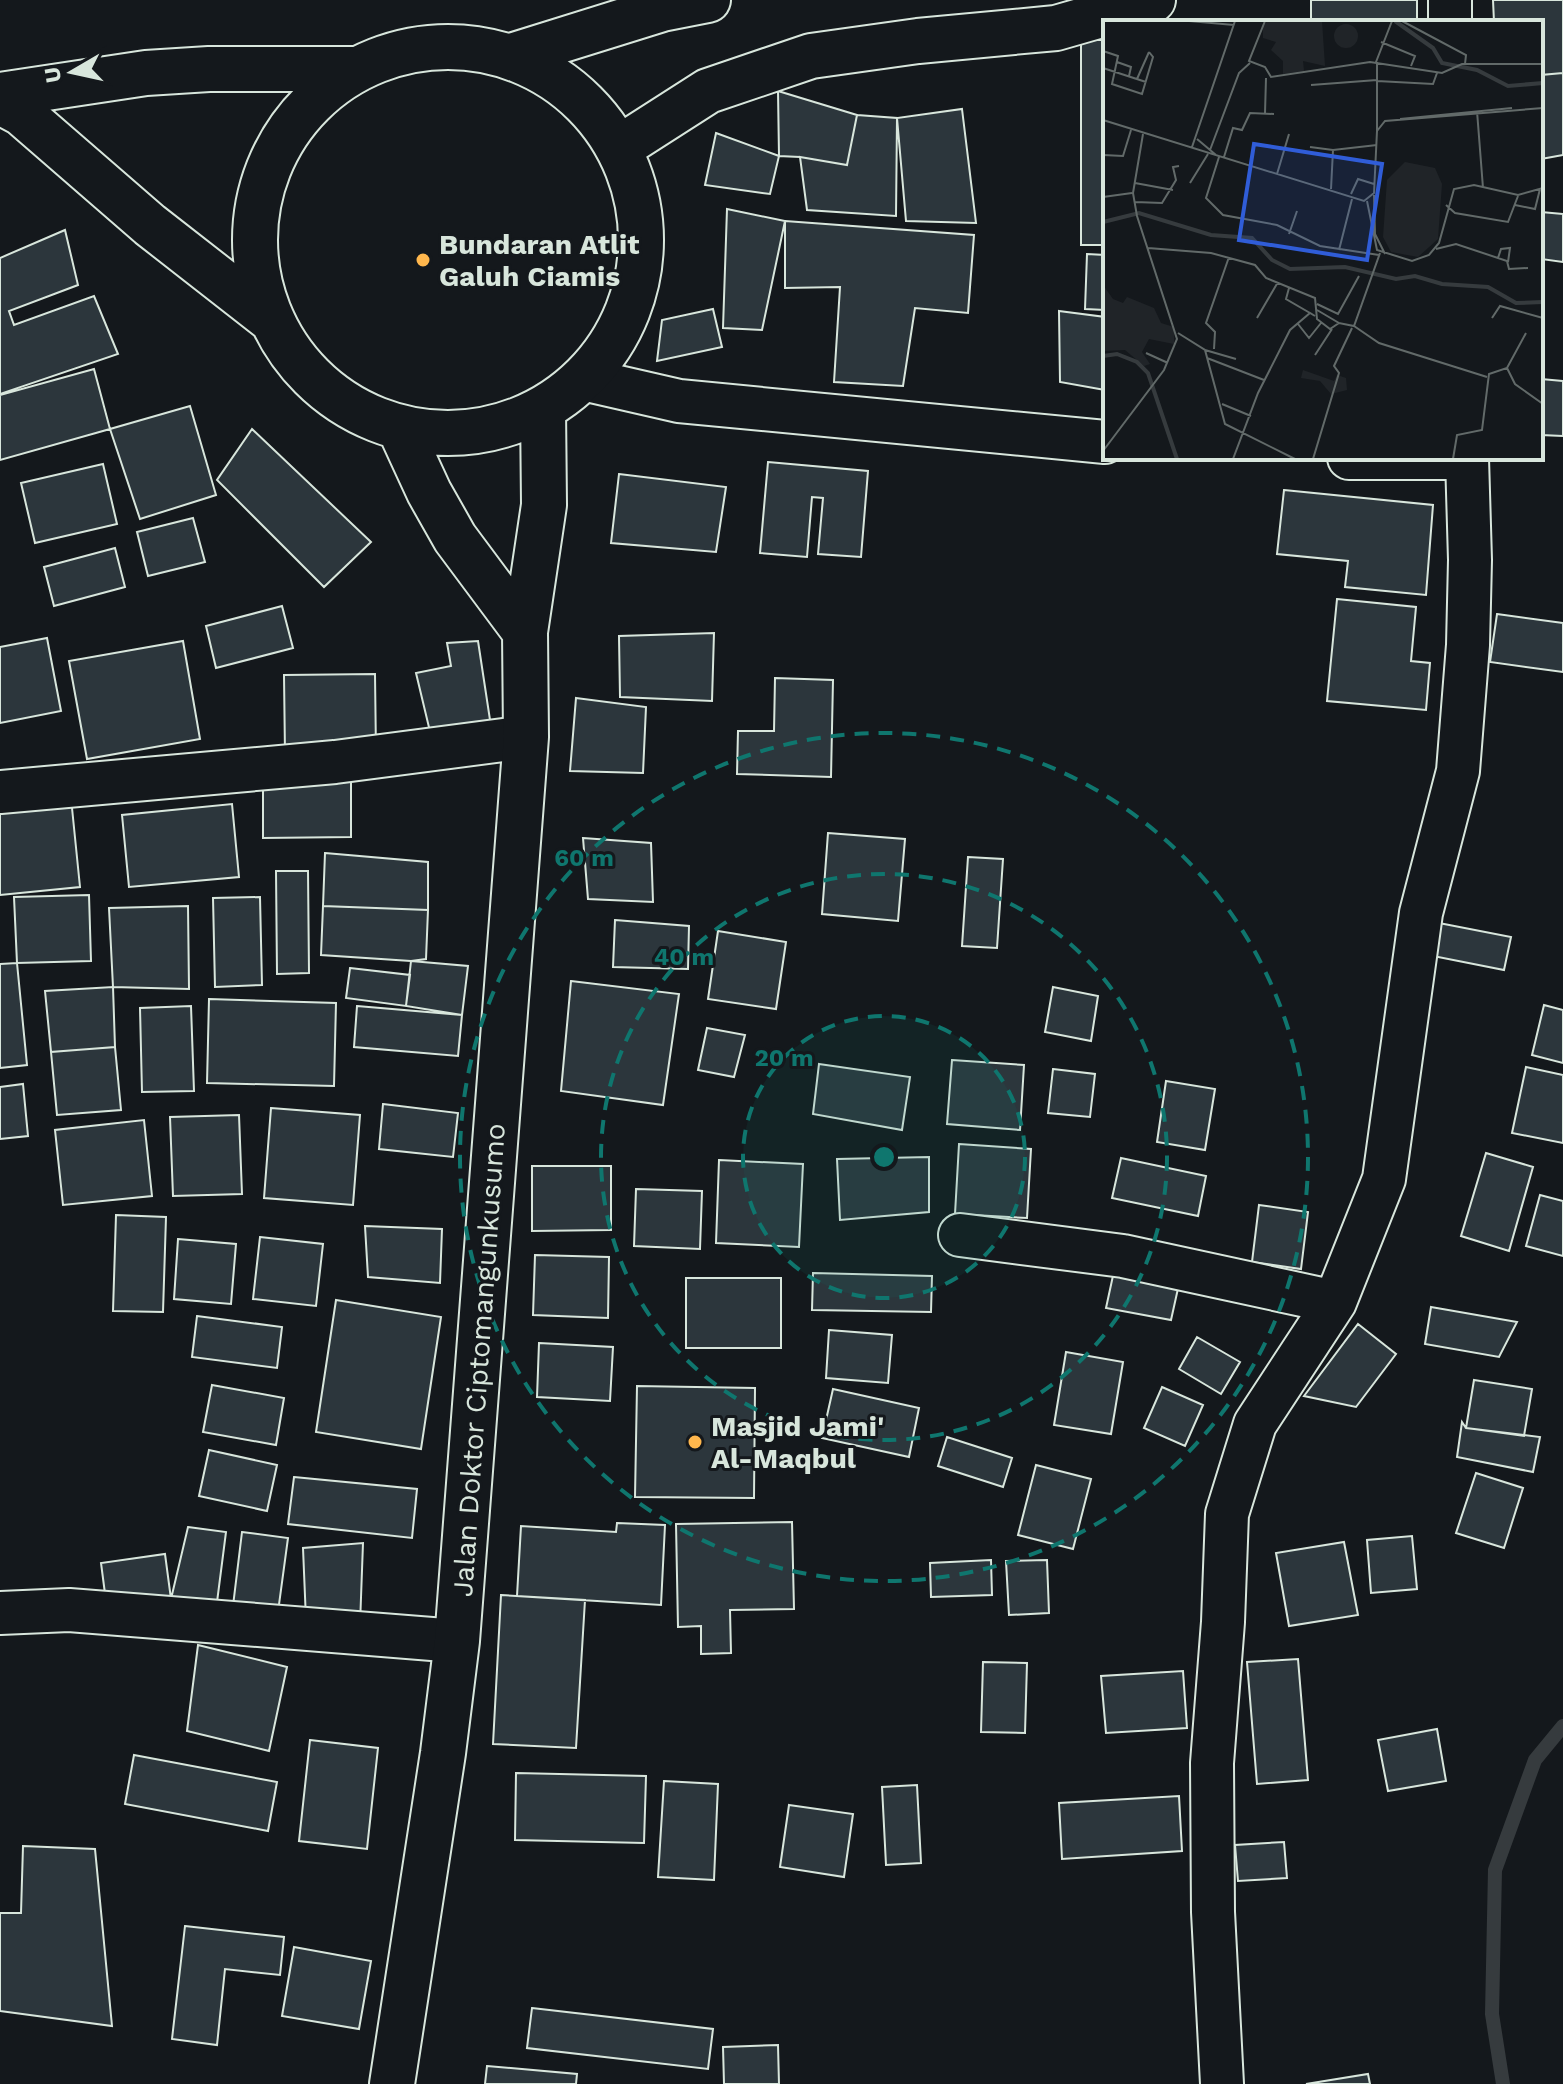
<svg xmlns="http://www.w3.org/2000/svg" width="1563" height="2084" viewBox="0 0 1563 2084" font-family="'Work Sans',sans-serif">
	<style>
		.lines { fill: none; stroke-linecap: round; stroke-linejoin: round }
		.stream { stroke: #363b3e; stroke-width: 14 }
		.building { fill: #2c363c; stroke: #d8e6dc; stroke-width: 2 }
		.street-casing { stroke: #d8e6dc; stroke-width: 46 }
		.secondary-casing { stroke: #d8e6dc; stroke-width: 48 }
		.street { stroke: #14181c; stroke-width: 42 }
		.secondary { stroke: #14181c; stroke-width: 44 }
		.ring { fill: none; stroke: #0f766e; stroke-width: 4; stroke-dasharray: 14 10 }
		.poi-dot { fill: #ffb74d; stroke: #14181c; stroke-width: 3 }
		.labels { text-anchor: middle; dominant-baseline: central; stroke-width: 6; stroke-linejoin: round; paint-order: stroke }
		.poi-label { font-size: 28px; font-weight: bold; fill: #d8e6dc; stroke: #14181c; text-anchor: start }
		.street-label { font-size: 28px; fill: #d8e6dc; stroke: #14181c }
		.inset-river { fill: none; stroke: #363b3e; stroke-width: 4 }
		.inset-road { fill: none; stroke: #626a69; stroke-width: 2 }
		.view { fill: #305dd8; fill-opacity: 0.15; stroke: #305dd8; stroke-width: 4 }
		.inset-edge { fill: none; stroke: #d8e6dc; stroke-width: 4 }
		.centre { fill: #0f766e; stroke: #14181c; stroke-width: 4 }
		.ring-label { font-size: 24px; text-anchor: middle; font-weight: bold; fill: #0f766e; stroke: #14181c; stroke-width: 6; stroke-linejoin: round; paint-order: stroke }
	</style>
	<rect width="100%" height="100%" fill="#14181c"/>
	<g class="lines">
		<path class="stream" d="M1503 2084 1492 2014 1495 1870 1535 1760 1563 1726"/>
	</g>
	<path class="building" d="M1311 0H1417V22H1311Z
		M1493 0H1563V73L1541 75V22H1494Z
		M1081 40H1105V245H1081Z
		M1563 73V155L1541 159V75Z
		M778 91 857 115 847 165 800 157 779 156Z
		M962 109 976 223 906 221 897 118Z
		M857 115 897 118 896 216 807 210 800 157 847 165Z
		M716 133 779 156 770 194 705 185Z
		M727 209 785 221 762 330 723 328Z
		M1541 212 1563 214V262L1541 259Z
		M785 221 974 235 968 313 915 308 903 386 834 382 840 287 785 288Z
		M65 230 78 285 9 311 14 325 94 296 118 354 0 394V258Z
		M1087 254 1105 255V310L1085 309Z
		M713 309 722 347 657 361 662 320Z
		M1059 311 1105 317V390L1060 382Z
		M94 369 110 429 0 460V395Z
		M1541 379 1563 381V436L1541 435Z
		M190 406 216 495 140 519 110 429Z
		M252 429 371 542 324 587 217 480Z
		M768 462 868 471 861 557 818 554 823 498 812 497 807 557 760 553Z
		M103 464 117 524 35 543 21 483Z
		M619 474 726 487 716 552 611 543Z
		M1284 490 1433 505 1426 595 1345 587 1348 561 1277 554Z
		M193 518 205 562 148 576 137 532Z
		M115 548 125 587 54 606 44 567Z
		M1337 599 1416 607 1411 661 1430 663 1426 710 1327 701Z
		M282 606 293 648 216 668 206 626Z
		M1497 614 1563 623V672L1490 662Z
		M714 633 712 701 620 697 619 636Z
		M47 638 61 711 0 723V647Z
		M183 641 200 739 87 759 69 661Z
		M478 641 492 733 432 740 416 673 451 666 447 643Z
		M375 674 376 754H285L284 675Z
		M775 678 833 680 831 777 737 774 738 731H774Z
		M576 698 646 707 643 773 570 771Z
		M263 774H351V837L263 838Z
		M71 798 80 887 0 895V804Z
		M232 804 239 877 129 887 122 815Z
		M828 833 905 839 898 921 822 914Z
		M583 838 651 843 653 902 588 899Z
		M325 853 428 862V910L323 906Z
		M968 857 1003 859 997 948 962 946Z
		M276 871H308L309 973 277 974Z
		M89 895 91 961 17 963 14 897Z
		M260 897 262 985 215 987 213 898Z
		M188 906 189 989 113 987 109 908Z
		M323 906 428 910 426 959 411 961 321 955Z
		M615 920 689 926 688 969 613 967Z
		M1439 923 1511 937 1504 970 1433 956Z
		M718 931 786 942 776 1009 708 999Z
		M411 961 468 966 462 1015 406 1006Z
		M17 963 27 1065 0 1068V964Z
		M350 968 410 975 406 1006 346 998Z
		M571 981 679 994 663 1105 561 1091Z
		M113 987 115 1047 51 1052 45 991Z
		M1053 987 1098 996 1091 1041 1045 1032Z
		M209 999 336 1003 334 1086 207 1083Z
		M1544 1005 1563 1010V1063L1532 1055Z
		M191 1006 194 1091 142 1092 140 1008Z
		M357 1006 462 1015 458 1056 354 1047Z
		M707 1028 745 1035 734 1077 698 1070Z
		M115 1047 121 1110 57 1115 51 1052Z
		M952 1060 1024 1065 1020 1130 947 1124Z
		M819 1064 910 1077 902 1130 813 1114Z
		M1526 1067 1563 1075V1143L1512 1133Z
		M1053 1069 1095 1074 1090 1117 1048 1113Z
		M1166 1081 1215 1089 1205 1150 1157 1142Z
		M23 1084 28 1136 0 1139V1087Z
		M383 1104 458 1113 453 1157 379 1149Z
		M271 1108 360 1115 353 1205 264 1198Z
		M239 1115 242 1194 173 1196 170 1117Z
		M144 1120 152 1196 63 1205 55 1130Z
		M959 1144 1031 1149 1027 1218 955 1214Z
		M1486 1153 1533 1167 1509 1251 1461 1236Z
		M929 1157V1212L840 1220 837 1159Z
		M1121 1158 1206 1176 1198 1216 1112 1198Z
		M719 1160 803 1164 799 1247 716 1243Z
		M532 1166H611V1230L532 1231Z
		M636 1189 702 1191 700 1249 634 1246Z
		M1540 1195 1563 1201V1256L1526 1246Z
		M1259 1205 1308 1212 1301 1269 1252 1262Z
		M116 1215 166 1217 163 1312 113 1311Z
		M365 1226 442 1229 440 1283 368 1277Z
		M260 1237 323 1244 316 1306 253 1299Z
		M178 1239 236 1244 231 1304 174 1299Z
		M535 1255 609 1257 608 1318 533 1315Z
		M1114 1271 1179 1284 1171 1320 1106 1308Z
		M813 1273 932 1276 931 1312 812 1310Z
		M686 1278H781V1348H686Z
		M336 1300 441 1317 421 1449 316 1432Z
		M1431 1307 1517 1322 1499 1357 1425 1344Z
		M197 1316 282 1327 277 1368 192 1357Z
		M1358 1324 1396 1354 1356 1407 1304 1396Z
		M829 1330 892 1335 888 1383 826 1378Z
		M1197 1337 1240 1362 1221 1394 1179 1369Z
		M539 1343 613 1347 610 1401 537 1397Z
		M1066 1352 1123 1362 1111 1434 1054 1425Z
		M1474 1380 1532 1389 1524 1436 1466 1428Z
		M212 1385 284 1398 276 1445 203 1432Z
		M637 1386 755 1388 754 1498 635 1497Z
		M1162 1387 1203 1405 1185 1446 1144 1428Z
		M833 1389 919 1408 909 1457 822 1438Z
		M1462 1422 1466 1428 1540 1437 1533 1472 1457 1457Z
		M947 1437 1012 1458 1003 1487 938 1466Z
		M209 1450 277 1465 267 1511 199 1496Z
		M1036 1465 1091 1479 1073 1549 1018 1535Z
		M1476 1473 1523 1488 1504 1548 1456 1533Z
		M294 1477 417 1489 412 1538 288 1524Z
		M792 1522 794 1609 730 1610 731 1653 701 1654V1626L678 1627 676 1524Z
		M617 1523 665 1525 661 1605 517 1596 521 1526 616 1532Z
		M188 1527 226 1532 216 1610 171 1599Z
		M242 1532 288 1538 278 1612 233 1606Z
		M1412 1536 1417 1589 1371 1593 1367 1540Z
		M1344 1542 1358 1615 1289 1626 1276 1553Z
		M363 1543 360 1625 306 1620 303 1548Z
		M165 1554 171 1599 107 1609 101 1563Z
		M991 1560 992 1595 931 1597 930 1563Z
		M1047 1560 1049 1613 1009 1615 1006 1561Z
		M501 1595 585 1600 576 1748 493 1744Z
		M198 1645 287 1667 269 1751 187 1731Z
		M1298 1659 1308 1780 1257 1784 1247 1662Z
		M983 1662 1027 1663 1025 1733 981 1732Z
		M1183 1671 1187 1728 1106 1733 1101 1676Z
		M1437 1729 1446 1781 1388 1791 1378 1740Z
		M310 1740 378 1748 367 1849 299 1841Z
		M134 1755 277 1782 268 1831 125 1804Z
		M516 1773 646 1776 644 1843 515 1840Z
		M664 1781 718 1784 714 1880 658 1877Z
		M917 1785 921 1863 886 1865 882 1787Z
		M1179 1796 1182 1851 1062 1859 1059 1803Z
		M789 1805 853 1814 844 1877 780 1867Z
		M1284 1842 1287 1878 1238 1881 1235 1845Z
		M23 1846 95 1849 112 2026 0 2011V1913H21Z
		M185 1926 284 1937 280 1975 225 1969 217 2045 172 2039Z
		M294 1947 371 1961 359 2029 282 2016Z
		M532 2008 713 2029 708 2069 527 2048Z
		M778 2045 779 2084H724L723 2047Z
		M487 2066 577 2074 576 2084H485Z
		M1368 2074 1370 2084H1306Z"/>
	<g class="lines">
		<g class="street-casing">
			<path id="street" d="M1450 0V22
				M583 379 679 401 1105 442
				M1349 458H1462
				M0 792 335 762 526 737
				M960 1235 1123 1256 1335 1302
				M0 1613 69 1610 457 1641
				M1222 2084 1213 1912 1212 1763 1223 1622 1227 1514 1255 1424 1335 1302 1384 1179 1421 913 1458 771 1468 645 1470 560 1467 458"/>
		</g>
		<g class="secondary-casing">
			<path id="secondary" d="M255 240a193 193 0 1 1 386 0a193 193 0 1 1-386 0Z
				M511 56 662 9 708 0
				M0 95 146 73 209 69H354
				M0 102 21 113 150 225 273 321
				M619 148 708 91 811 56 918 41 1056 28 1153 0
				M399 427 429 492 455 538 525 632
				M392 2084 443 1753 457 1641 526 737 525 632 544 505 543 408"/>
		</g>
		<use href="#street" class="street"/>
		<use href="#secondary" class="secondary"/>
	</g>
	<circle cx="884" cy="1157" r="141" fill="#0f766e" fill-opacity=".12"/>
	<g class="ring">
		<circle cx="884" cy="1157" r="141"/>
		<circle cx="884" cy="1157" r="283"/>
		<circle cx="884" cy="1157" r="424"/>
	</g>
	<g class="poi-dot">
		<circle cx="423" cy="260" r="8"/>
		<circle cx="695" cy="1442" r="8"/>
	</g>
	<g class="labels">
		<g class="poi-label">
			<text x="439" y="244">Bundaran Atlit<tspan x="439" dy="32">Galuh Ciamis</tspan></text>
			<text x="711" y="1426">Masjid Jami'<tspan x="711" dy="32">Al-Maqbul</tspan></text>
		</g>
		<g class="street-label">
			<text transform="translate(479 1360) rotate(-86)">Jalan Doktor Ciptomangunkusumo</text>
		</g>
	</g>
	<g transform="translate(1103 20)">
		<rect width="440" height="440" fill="#14181c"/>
		<path d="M165 1H219L222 46 200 41 201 51 180 54V41L168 30 173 22 160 18V5ZM231 16a12 12 0 1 1 24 0a12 12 0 1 1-24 0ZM302 142 332 148 339 164 335 219 315 237 288 232 280 217 284 160ZM0 265 10 279 20 283 24 277 51 288 58 303 71 307V324L46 319 39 332 47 344 41 346 22 330 0 331ZM200 350 231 361 234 355 243 358 244 370 228 374 217 361 198 358Z" fill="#202428"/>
		<path class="inset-river" d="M292 1 330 28 339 43 374 50 405 66 440 63M0 202 36 193 108 215 149 218 169 240 187 249 242 247 293 259 312 256 339 264 385 267 413 283 440 282M0 336 14 334 34 342 45 353 74 439"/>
		<path class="inset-road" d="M86 1 131 5M162 1 146 41 162 47 168 57 267 42 339 53 359 44H440M299 1 363 35 362 44M278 22 312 36 308 46M0 31 15 36 9 64 39 74 50 37 46 32M14 42 28 47 26 56M273 42 289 1M0 48 43 62M34 59 46 32M274 61 330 64 334 53M208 65 274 60M374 91 380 168M162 93 163 58M297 99 409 88M0 100 261 181 271 173 274 111 282 101 440 88M274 111V42M94 119 113 135M89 127 132 1M207 127 230 130 274 125M107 130 136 53 147 43M0 135 20 136 28 110M116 137 103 178 120 195 174 205 217 226 276 235M121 137 130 108 139 110 147 93 171 94M174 154 186 114M32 163 70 170M87 163 105 134M228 169 230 130M248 174 255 159 271 164M271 175 272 214 282 234M0 177 29 173M264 181 274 230 309 241 326 235 336 223 351 169 371 165 415 175 440 168M32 182 59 183 73 160 70 147 76 146M343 185 352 193 405 202 415 176M412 185 432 189 437 169M186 214 194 191M45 228 108 233 152 245 163 258 212 278 214 299 227 309 236 303 251 306 277 233M333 229 353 224 404 241 406 249 425 248M236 230 249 179M395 238 398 229 407 228 405 242M186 268 183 279 207 293M214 284 235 294 256 256M214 290 236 303M154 298 175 262M389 298 397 286 440 298M195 304 206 318 218 303M251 306 276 323 384 357M75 313 102 330 122 404 192 439M111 329 112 312 103 303 126 237M102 330 133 339M43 333 65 343M212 335 229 309M104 338 161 360M404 348 412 364 440 384M119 384 148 396M0 431 61 350 74 319 34 196 30 173 40 114M130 439 155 373 187 310 207 293 212 296M210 439 236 353 231 346 249 308M284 439H318M350 439 354 415 379 410 386 354 404 348 423 313"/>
		<path class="view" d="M151 124 279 144 264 240 136 220Z"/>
		<rect width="440" height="440" class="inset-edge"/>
	</g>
	<circle cx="884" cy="1157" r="12" class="centre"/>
	<g class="ring-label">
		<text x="584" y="866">60 m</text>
		<text x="684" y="965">40 m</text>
		<text x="784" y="1066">20 m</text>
	</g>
	<g transform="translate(72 72) rotate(261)" stroke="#14181c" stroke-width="6" paint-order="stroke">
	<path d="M0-6L14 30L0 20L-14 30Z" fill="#d8e6dc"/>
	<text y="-12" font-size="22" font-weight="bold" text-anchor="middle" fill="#d8e6dc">U</text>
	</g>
</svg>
